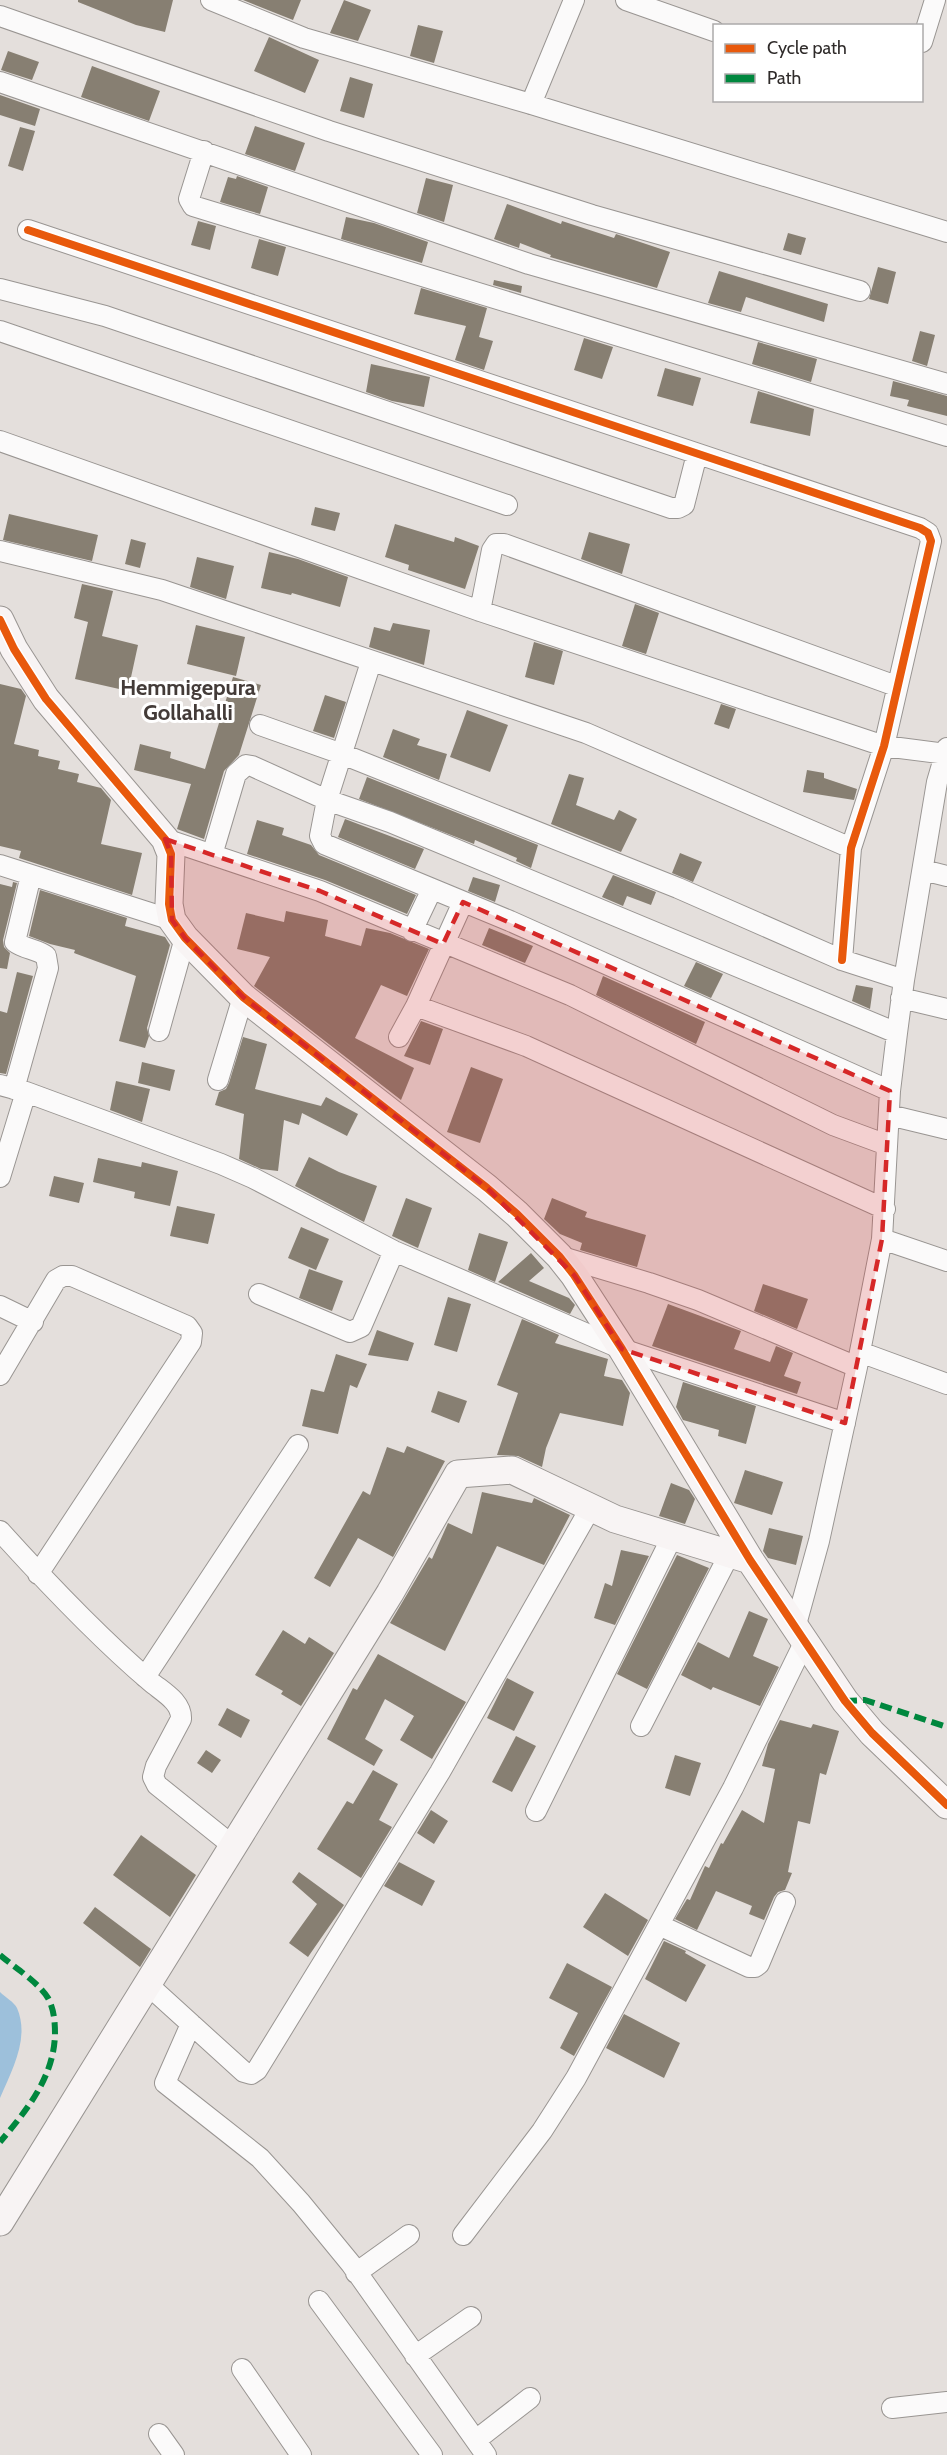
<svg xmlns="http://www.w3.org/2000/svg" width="947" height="2455" viewBox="0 0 947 2455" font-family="Cabin,sans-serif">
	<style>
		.water { fill: #9dc0db }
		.building { fill: #877f72 }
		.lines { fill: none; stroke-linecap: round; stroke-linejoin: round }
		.street-casing { stroke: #999592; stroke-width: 22 }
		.secondary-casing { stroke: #999592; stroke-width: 29 }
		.street { stroke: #fbfafa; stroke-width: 20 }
		.secondary { stroke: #f8f4f4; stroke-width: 27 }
		.quiet { stroke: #00873e; stroke-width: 6; stroke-dasharray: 12 6; stroke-linecap: butt }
		.cycleway-casing { stroke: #fff; stroke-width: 11 }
		.cycleway { stroke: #e8590c; stroke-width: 8 }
		.marked { fill: #d62828; fill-opacity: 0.2; stroke: #d62828; stroke-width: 4.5; stroke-dasharray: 12 8; stroke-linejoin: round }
		.labels { text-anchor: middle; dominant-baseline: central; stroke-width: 6; stroke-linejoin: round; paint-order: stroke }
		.quarter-label { font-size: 22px; font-weight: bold; fill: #433b38; stroke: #fff }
	</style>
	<rect width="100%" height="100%" fill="#e4dfdc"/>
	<path class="water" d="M0 1992C5 1997 14 2002 17 2008 30 2038 12 2070 0 2098Z"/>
	<path class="building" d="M78 0H173L165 32 136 25 78 2Z
		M243 0H301L293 20Z
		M344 0 371 10 358 41 330 33Z
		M418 25 443 31 434 63 410 56Z
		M269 37 319 60 305 93 254 71Z
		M8 51 39 62 32 80 1 70Z
		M92 66 160 91 149 121 81 97Z
		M350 77 373 84 364 118 340 111Z
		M0 95 40 109 35 126 0 115Z
		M255 126 305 143 295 171 245 154Z
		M20 127 35 131 23 171 8 166Z
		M237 176 268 187 260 214 220 202 228 177 236 179Z
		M426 178 453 185 444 222 417 213Z
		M507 204 561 224 562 221 614 238 616 234 670 252 657 288 550 257 551 255 520 243 519 248 494 239Z
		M346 217 374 223 428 242 422 263 341 239Z
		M198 221 216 226 210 250 191 245Z
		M788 233 806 238 801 255 783 250Z
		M259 239 286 247 278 276 251 268Z
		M878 267 896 272 888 304 869 299Z
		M719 271 828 304 824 322 746 297 741 312 708 303Z
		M494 280 522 286 521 293 493 285Z
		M421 288 487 308 479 337 493 341 484 370 455 360 466 326 414 314Z
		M920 331 935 335 927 366 912 361Z
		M584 338 613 347 602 379 574 370Z
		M758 342 817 359 811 382 752 364Z
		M371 364 430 377 424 407 392 401 366 392Z
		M665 368 701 378 693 406 657 396Z
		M893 381 947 396V416L907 406 909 400 890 396Z
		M758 391 814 409 810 436 750 423Z
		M315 507 340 513 335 531 311 525Z
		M9 514 98 535 92 561 3 540Z
		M395 524 454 542 455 537 479 546 465 589 408 570 409 565 385 557Z
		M589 532 630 544 622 574 581 559Z
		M131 539 146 543 140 568 125 564Z
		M269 552 298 559 348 577 340 607 292 593 291 595 261 588Z
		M197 557 234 566 226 599 190 587Z
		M82 584 113 591 102 636 138 645 128 691 75 679 88 622 74 618Z
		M635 604 659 613 646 654 622 646Z
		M393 623 430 630 424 665 369 647 374 627 390 631Z
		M196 625 245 637 236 676 187 664Z
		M534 642 563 651 554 685 525 677Z
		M233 677 261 685 239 755 224 771 204 839 177 829 191 784 134 770 140 744 171 752 170 758 205 769Z
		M0 684 21 689 26 696 14 744 39 750 38 756 60 761 58 769 79 774 77 782 101 788 111 800 101 844 142 853 132 895 19 858 21 851 0 846Z
		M325 695 346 702 334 738 313 731Z
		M721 704 736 709 729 729 714 724Z
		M467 710 508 725 490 772 450 757Z
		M393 729 420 739 417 745 447 754 439 780 383 757Z
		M807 770 824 773V778L857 789 854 800 803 792Z
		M569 774 584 778 576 805 614 820 619 810 637 819 621 852 551 824Z
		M367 777 538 845 531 868 516 861 517 858 475 840 474 844 359 799Z
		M345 819 424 849 415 869 338 837Z
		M257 820 284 828 282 835 311 845 319 855 416 895 407 914 325 880 247 854Z
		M680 853 702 862 693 882 672 873Z
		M613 875 656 892 651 905 627 896 623 906 602 897Z
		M473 877 500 885 495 902 468 891Z
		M13 882 17 883 3 940 4 947 10 953 7 969 0 968V884L12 887Z
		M40 890 127 918 125 926 165 937 170 945 147 1028 149 1036 145 1048 119 1041 136 976 74 953 75 950 50 944 29 936Z
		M286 911 328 920 325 936 361 946 366 928 390 933 429 949 407 996 381 985 355 1038 414 1068 401 1100 254 986 270 957 237 949 246 913 284 922Z
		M489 928 533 946 525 963 482 945Z
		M696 962 723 974 711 998 684 986Z
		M17 972 33 976 6 1074 0 1073V1011L7 1013Z
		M603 976 705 1022 696 1044 596 995Z
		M856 985 873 988 870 1009 852 1001Z
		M421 1021 443 1029 430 1065 404 1056Z
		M243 1037 267 1044 255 1089 321 1106 326 1097 358 1114 347 1136 302 1113 299 1125 284 1120 278 1171 261 1169 239 1159 244 1114 215 1105 219 1092 226 1089 229 1083Z
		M142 1062 175 1070 170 1091 138 1083Z
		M471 1067 503 1079 480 1143 447 1132Z
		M116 1081 150 1089 142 1122 110 1110Z
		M309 1157 339 1172 377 1186 364 1222 295 1186Z
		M98 1158 141 1167 142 1162 178 1171 170 1206 134 1198 135 1192 93 1182Z
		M54 1176 84 1183 79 1203 49 1196Z
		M406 1198 432 1208 418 1248 392 1236Z
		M552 1198 587 1212 585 1217 646 1235 637 1267 580 1250 582 1243 560 1234 544 1219Z
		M177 1206 215 1214 208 1244 170 1236Z
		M301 1227 329 1239 316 1270 288 1258Z
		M479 1233 508 1242 495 1282 468 1270Z
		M531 1253 544 1268 529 1281 569 1298 575 1305 570 1314 498 1282Z
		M309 1269 343 1281 332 1311 299 1298Z
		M763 1284 808 1299 797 1329 754 1311Z
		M448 1297 471 1304 457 1352 434 1345Z
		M668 1304 741 1331 734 1349 770 1362 776 1346 793 1353 784 1376 801 1382 797 1394 652 1346Z
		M522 1319 559 1335 555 1343 608 1359 604 1376 622 1380 630 1393 623 1426 560 1413 546 1448 542 1467 518 1456 497 1455 518 1393 497 1385Z
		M377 1330 414 1343 408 1361 368 1355Z
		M336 1354 367 1364 357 1388 350 1385 338 1434 302 1426 311 1389 324 1392Z
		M683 1382 756 1406 746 1444 718 1436 719 1430 683 1420 676 1407Z
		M438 1391 467 1401 459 1423 431 1412Z
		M407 1446 445 1461 393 1557 358 1538 330 1587 314 1578 363 1491 370 1495 387 1447 404 1453Z
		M745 1470 783 1482 772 1515 734 1503Z
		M671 1483 689 1490 695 1499 685 1524 659 1516Z
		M482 1492 532 1503 534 1498 570 1515 544 1565 497 1546 445 1651 390 1623 429 1557 432 1559 448 1523 472 1534Z
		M769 1528 803 1536 796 1565 768 1558 763 1551Z
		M621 1550 649 1556 615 1625 594 1618 605 1583 612 1586Z
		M677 1555 709 1568 647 1689 617 1674Z
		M749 1611 768 1619 753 1656 779 1667 760 1706 713 1687 711 1690 681 1675 698 1642 729 1658Z
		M283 1630 305 1644 309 1637 334 1653 301 1706 281 1694 283 1691 255 1675Z
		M378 1654 466 1702 432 1759 400 1740 414 1716 385 1699 365 1739 383 1750 374 1766 327 1739 353 1688 357 1690Z
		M507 1678 534 1692 514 1731 487 1718Z
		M227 1708 250 1720 241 1738 218 1725Z
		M780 1720 811 1728 813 1724 839 1731 826 1775 820 1773 810 1824 798 1821 788 1872 792 1873 785 1890 778 1892 774 1897 764 1920 749 1914 752 1906 716 1891 697 1930 675 1919 687 1899 690 1900 705 1866 709 1868 721 1843 723 1844 742 1810 764 1823 775 1769 762 1766 768 1744Z
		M516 1736 536 1746 512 1792 492 1782Z
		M206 1750 221 1760 212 1773 197 1763Z
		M675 1755 701 1763 690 1796 665 1788Z
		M373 1770 398 1784 379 1820 392 1827 361 1878 317 1849 347 1801 353 1804Z
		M431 1810 448 1821 434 1844 417 1833Z
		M141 1835 196 1875 170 1917 113 1875Z
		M399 1862 435 1881 422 1906 384 1886Z
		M299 1872 344 1905 308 1957 289 1943 317 1904 292 1882Z
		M605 1893 648 1920 628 1956 583 1927Z
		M95 1907 151 1949 140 1967 83 1923Z
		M664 1941 686 1951 685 1953 706 1965 686 2002 645 1979Z
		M567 1963 612 1987 574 2056 560 2048 578 2013 549 1998Z
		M624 2014 680 2043 664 2078 606 2048Z"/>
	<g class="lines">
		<g class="street-casing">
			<path id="street" d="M211 0 304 38 531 104 947 232
				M626 0 714 31
				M0 16 329 131 592 215 860 291
				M922 42 935 0
				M0 82 529 264 947 384
				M531 104 574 0
				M204 151 189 199 193 206 947 436
				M28 230 920 528 928 533 931 541 884 746 851 848 842 960
				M0 289 105 316 671 508H678L684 505 697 454
				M0 331 507 505
				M0 441 480 611 884 746 947 754
				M0 551 162 590 586 733 851 848
				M480 611 492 550 496 544H504L896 686
				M371 662 327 800 320 836 324 844 510 921 890 1091
				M260 725 342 754 678 888 842 960 904 980
				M165 839 320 891 570 995 833 1125 887 1145
				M212 855 236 774 246 765 252 766 327 800 390 822 897 1033
				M0 865 172 920
				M923 870 947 876
				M412 931 432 889
				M901 998 947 1009
				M416 1006 526 1046 885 1209
				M159 1031 185 938
				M399 1037 416 1006 463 902
				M218 1080 243 997
				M0 1085 26 1092 221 1164 253 1178 394 1251 622 1349 845 1423
				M14 1089 48 968 46 956C37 949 24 949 15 942L31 875
				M889 1115 947 1129
				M0 1177 26 1092
				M882 1239 947 1261
				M559 1256 649 1283 698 1300 857 1367
				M259 1294 350 1332 361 1327 394 1251
				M0 1306 33 1322
				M860 1352 947 1384
				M0 1375 56 1280 63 1276H72L187 1326 192 1333 191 1342 38 1574
				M0 1531C47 1583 97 1636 151 1682 163 1692 182 1702 181 1719L156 1766 153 1777 157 1785 233 1846
				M795 1628 819 1541 857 1367 882 1239 890 1091 897 1033 904 980 937 782 947 748
				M145 1677 298 1445
				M641 1726 729 1555
				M536 1811 672 1537
				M659 1925 749 1967H755L759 1964 785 1902
				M147 1984 244 2072 251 2074 257 2070 440 1772 591 1507
				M191 2024 165 2083 260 2158 301 2203 351 2264 486 2455
				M463 2235 542 2131 576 2078 733 1788 804 1643
				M356 2273 409 2235
				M319 2301 432 2455
				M415 2356 471 2317
				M242 2369 301 2455
				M892 2408 947 2402
				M159 2434 174 2455
				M476 2440 530 2398"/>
		</g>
		<g class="secondary-casing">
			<path id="secondary" d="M0 620 14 649 46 699 165 839 171 854 169 904 172 920 185 938 243 997 487 1188 517 1214 559 1256 574 1275 622 1349 750 1560 845 1701 872 1733 947 1805
				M0 2222 390 1593 458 1474 512 1470 615 1519 750 1560"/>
		</g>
		<use href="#street" class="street"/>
		<use href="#secondary" class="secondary"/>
		<path class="quiet" d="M845 1701 865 1700 947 1727
			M0 1955C15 1968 37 1981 48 1998 54 2009 55 2022 55 2034 54 2077 27 2110 0 2142"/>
		<g class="cycleway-casing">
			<path id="cycleway" d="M28 230 920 528 928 533 931 541 884 746 851 848 842 960
				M0 620 14 649 46 699 165 839 171 854 169 904 172 920 185 938 243 997 487 1188 517 1214 559 1256 574 1275 622 1349 750 1560 845 1701 872 1733 947 1805"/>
		</g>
		<use href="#cycleway" class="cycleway"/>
	</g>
	<path class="marked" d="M165 839 320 891 443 944 463 902 890 1091 882 1239 845 1423 622 1349 574 1275 487 1188 243 997 185 938 172 920 171 854Z"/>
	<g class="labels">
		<g class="quarter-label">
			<text x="188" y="687">Hemmigepura<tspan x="188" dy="25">Gollahalli</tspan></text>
		</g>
	</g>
	<rect x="713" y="24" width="210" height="78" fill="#ffffff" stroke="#acaaaa" stroke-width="1.5"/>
	<rect x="725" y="44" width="30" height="9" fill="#e8590c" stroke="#acaaaa" stroke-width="1.5"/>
	<text x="767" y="54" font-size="18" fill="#2f2b2a">Cycle path</text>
	<rect x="725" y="74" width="30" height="9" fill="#00873e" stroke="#acaaaa" stroke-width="1.5"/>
	<text x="767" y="84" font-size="18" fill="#2f2b2a">Path</text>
</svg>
